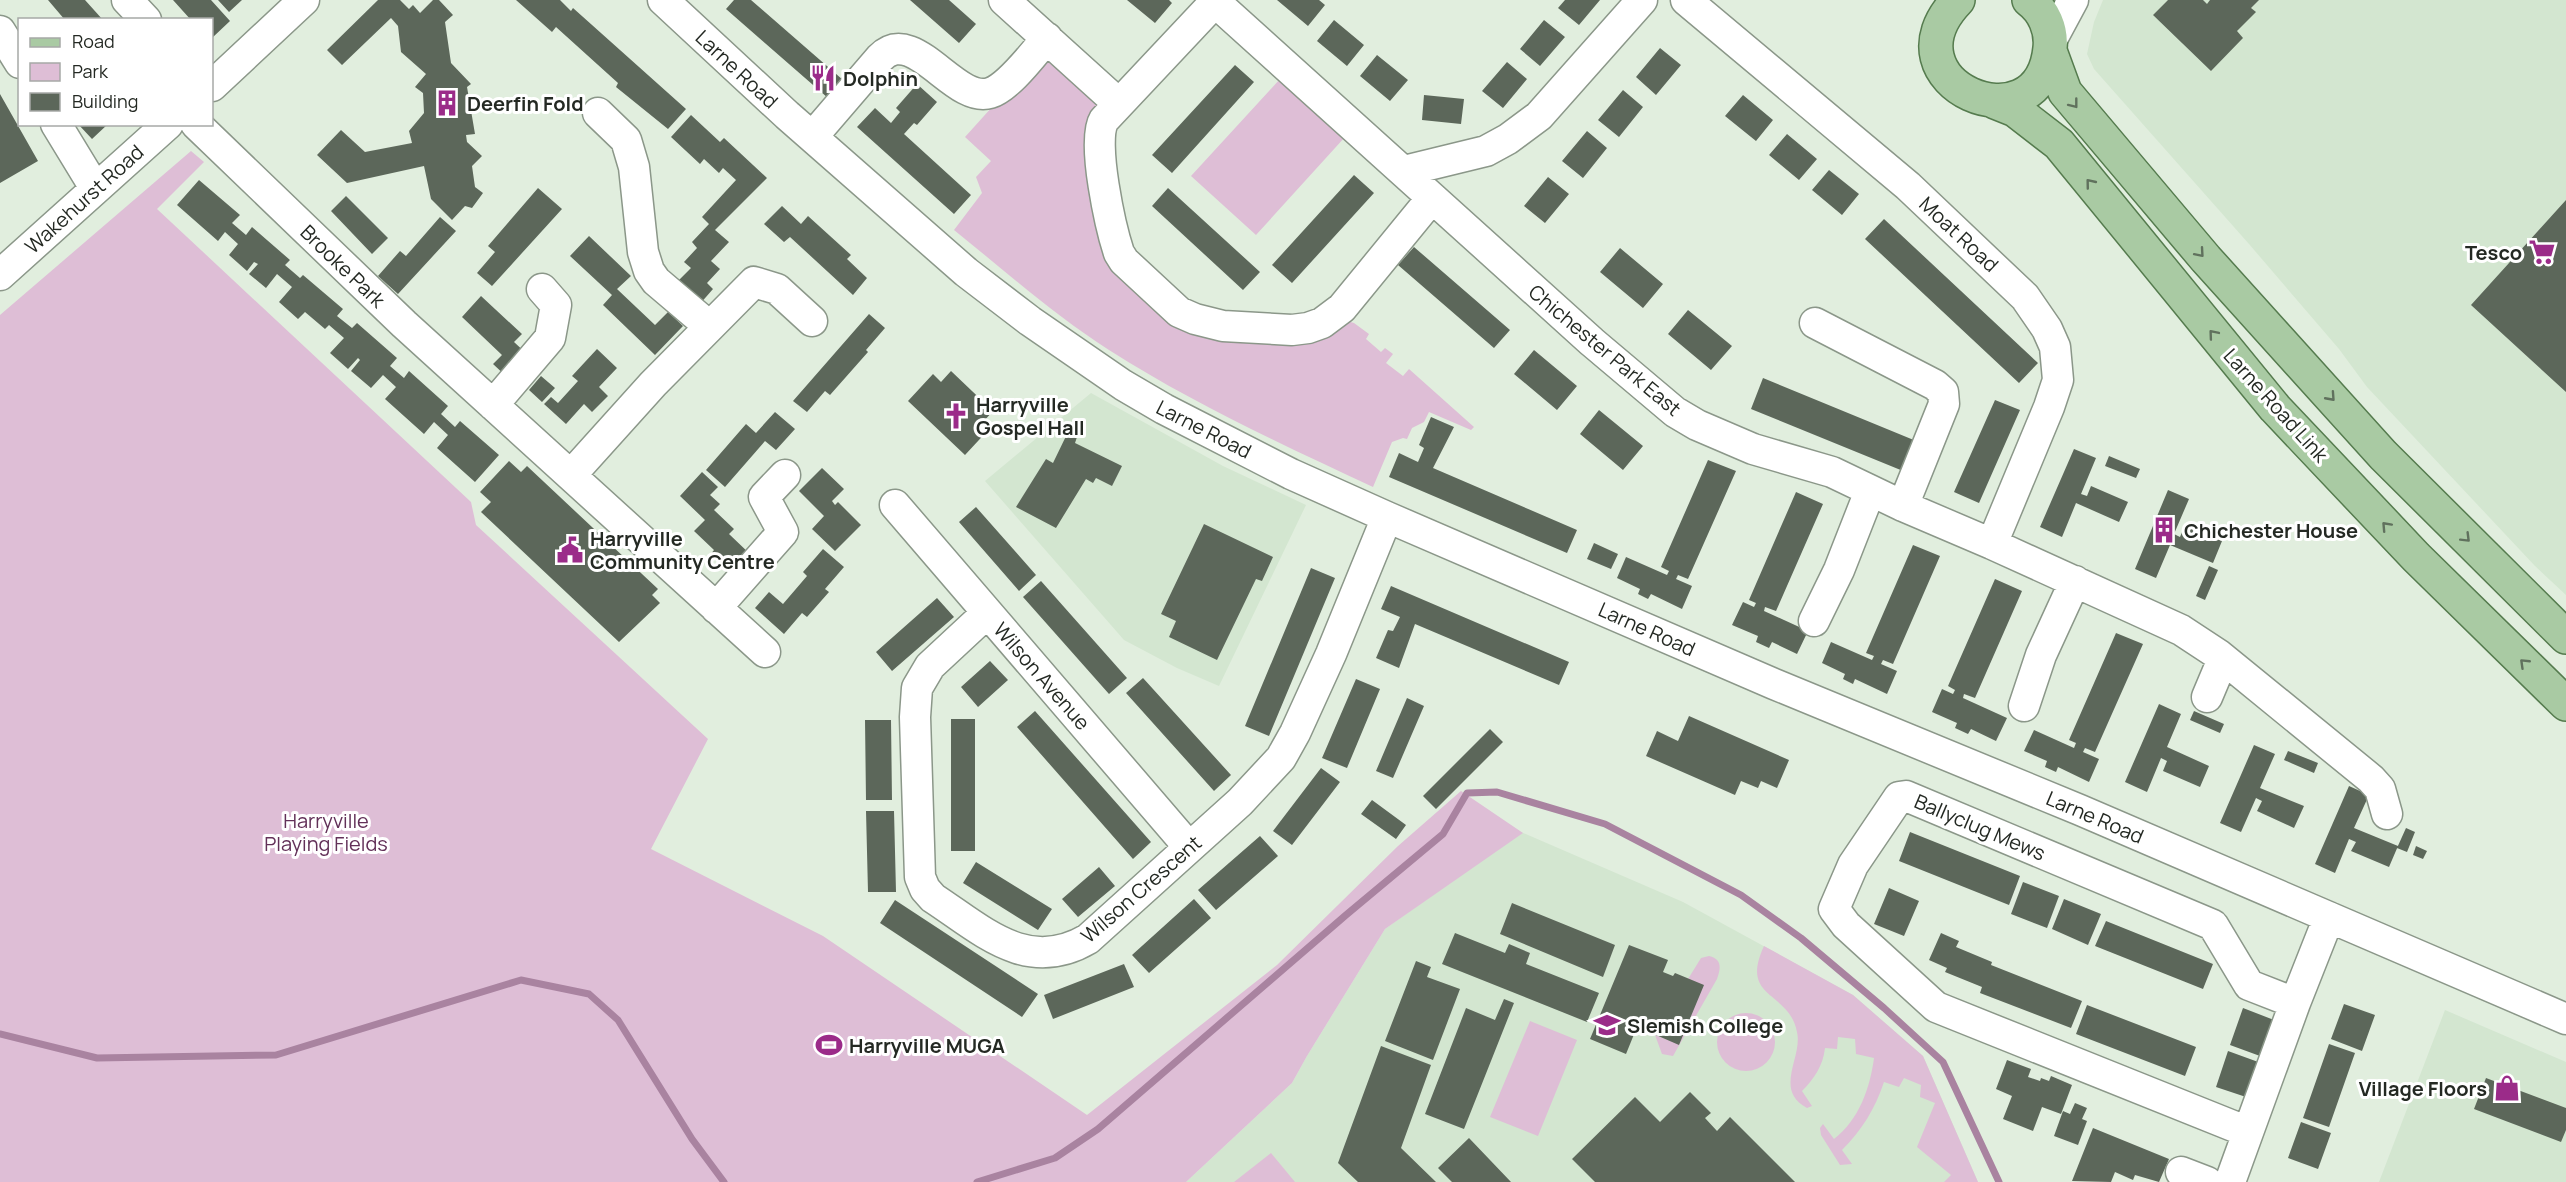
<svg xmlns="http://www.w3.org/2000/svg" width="2566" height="1182" viewBox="0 0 2566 1182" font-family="Manrope,sans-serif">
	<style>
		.built { fill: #d3e6d0 }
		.green { fill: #debed6 }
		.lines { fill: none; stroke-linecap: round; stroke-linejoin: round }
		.stream { stroke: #a983a0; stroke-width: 7 }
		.building { fill: #5c675a }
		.minor-casing { stroke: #8b9789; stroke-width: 33 }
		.major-casing { stroke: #557b4e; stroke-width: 36 }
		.minor { stroke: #fff; stroke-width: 30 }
		.major { stroke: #a9caa3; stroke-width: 33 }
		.oneway { stroke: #60715d }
		.labels { text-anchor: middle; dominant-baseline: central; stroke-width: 6; stroke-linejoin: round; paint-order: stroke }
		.street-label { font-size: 20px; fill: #242923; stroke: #fff }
		.poi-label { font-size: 20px; font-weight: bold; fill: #242923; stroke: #fff; text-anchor: start }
		.park-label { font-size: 20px; fill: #623058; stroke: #fff }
	</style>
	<rect width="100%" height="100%" fill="#e1eede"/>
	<path class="built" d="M2103 0H2566V595L2535 566 2367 387 2339 349 2249 244 2094 69 2087 54 2094 22Z
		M1091 393 1223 466 1306 505 1219 686 1177 668 1124 640 985 481Z
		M1521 832 1683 902 1853 995 1923 1056 1978 1182H1186L1292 1083 1307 1056 1385 929Z
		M2445 1010 2566 1062V1182H2379Z"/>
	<path class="green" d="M1045 53 1096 84 1113 245 1172 315 1344 320 1354 323 1369 334 1366 339 1381 352 1385 348 1393 354 1386 363 1403 376 1409 369 1474 427 1471 430 1429 412 1424 422 1412 428 1407 439 1403 438 1392 442 1373 487C1283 445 1192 403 1109 350 1054 315 1004 270 954 230L982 193 976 177 991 161 965 137 1038 56Z
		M1280 79 1345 137 1256 235 1191 176Z
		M191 151 204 162 157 209 471 502 476 525 708 739 651 849 823 936 1087 1115 1277 965 1398 846 1461 791 1523 833 1385 929 1307 1056 1292 1083 1186 1182H0V315Z
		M1764 946 1853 995 1923 1056 1978 1182H1944L1951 1175 1917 1147 1935 1103 1920 1097 1921 1085 1904 1078 1899 1087 1884 1082C1875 1109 1862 1130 1842 1150L1852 1164 1840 1165 1821 1135 1820 1128 1823 1124 1834 1139C1859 1120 1870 1088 1874 1058L1856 1054 1855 1039 1838 1037 1837 1049 1825 1048C1823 1066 1814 1079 1802 1091L1812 1106 1807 1108C1773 1090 1803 1057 1797 1032 1789 990 1739 1000 1764 946Z
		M1709 956C1722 959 1721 968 1717 979L1673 1056 1662 1054 1655 1035 1679 1044 1703 986 1688 979 1701 958Z
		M1717 1042a29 29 0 1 1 58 0a29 29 0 1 1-58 0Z
		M1530 1021 1577 1040 1538 1136 1490 1117Z
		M1271 1153 1295 1182H1234Z"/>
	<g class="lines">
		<path class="stream" d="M0 1034 97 1058 276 1055 521 980 589 994 618 1020 692 1139 724 1182
			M977 1182 1055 1158 1098 1129 1346 915 1443 834 1467 793 1497 792 1605 824 1741 895 1801 938 1884 1008 1943 1062 1999 1182"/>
	</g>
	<path class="building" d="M48 0H85L103 20H65Z
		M173 0H211L230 21 212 38V20H191Z
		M218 0H242L229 12Z
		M378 0H400L409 9 413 5 420 13 433 0H439L453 15 445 22 451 63 471 84 467 87 475 134 466 135 467 142 482 156 472 166 475 187 483 193 472 208 465 206 452 220 431 199 424 166 347 183 317 155 341 130 365 152 412 143 409 131 424 113 423 93 415 87 426 74 401 52 398 26 391 18 342 65 327 50Z
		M516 0H560L571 11 573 8 686 109 668 129 616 87 618 83 556 27 552 32Z
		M734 0H751L843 80 828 98 726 9Z
		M910 0H949L976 24 959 43Z
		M1127 0H1169L1172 3 1155 23Z
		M1277 0H1319L1325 5 1308 26Z
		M1565 0H1600L1579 25 1558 8Z
		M2168 0H2203L2207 4 2210 0H2259L2251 8 2256 12 2237 31 2243 38 2211 71 2153 15Z
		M1334 20 1364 45 1347 66 1317 41Z
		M1544 20 1565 37 1540 66 1520 49Z
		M1660 48 1681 65 1656 95 1636 77Z
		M1377 55 1408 80 1390 101 1360 76Z
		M1507 62 1527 79 1503 108 1482 91Z
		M1235 65 1254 82 1172 173 1152 155Z
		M917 84 937 102 917 125 914 123 904 134 971 195 954 214 857 127 875 108 891 123 900 112 896 108Z
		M1623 90 1643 107 1619 137 1598 120Z
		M0 94 38 161 0 183Z
		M1424 95 1464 99 1461 124 1422 120Z
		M1743 95 1773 120 1756 141 1725 116Z
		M691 115 720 142 724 138 767 178 715 230 729 242 711 261 720 269 707 283 713 289 699 305 676 283 691 268 684 262 697 248 692 242 709 224 702 217 736 180 723 168 719 173 704 159 700 164 671 137Z
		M78 124H108L92 139Z
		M1587 131 1607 148 1583 178 1562 161Z
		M1787 134 1817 159 1799 180 1769 155Z
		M1829 170 1859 194 1842 215 1812 190Z
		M1354 175 1374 193 1292 283 1272 265Z
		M1548 177 1569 194 1545 223 1524 206Z
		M199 180 240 215 232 223 246 235 252 227 290 260 285 265 300 278 303 275 343 309 337 316 352 328 357 323 397 358 390 366 404 378 409 371 448 406 441 414 455 427 460 421 499 455 475 482 437 448 448 435 434 422 424 434 385 399 396 387 383 375 371 388 351 371 360 360 358 358 348 369 330 353 344 338 329 325 325 329 305 312 298 319 279 302 292 287 277 274 266 288 249 274 258 264 254 262 247 271 229 255 238 244 225 232 218 241 177 205Z
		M538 188 562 209 492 286 477 273 495 252 488 246Z
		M1168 188 1260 272 1243 290 1152 206Z
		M346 196 388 238 372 254 331 211Z
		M2566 200V392L2471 305Z
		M782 206 801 224 808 216 851 255 847 259 867 278 853 295 790 237 784 242 764 224Z
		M440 217 456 231 398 294 378 276 400 251 406 256Z
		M1884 219 2038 363 2019 383 1865 239Z
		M589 236 631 276 617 289 655 325 668 312 683 326 655 355 603 305 612 295 570 256Z
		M1414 247 1510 330 1494 348 1398 265Z
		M1620 248 1663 284 1643 308 1600 272Z
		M481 296 522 334 514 342 529 356 508 378 493 364 502 355 462 317Z
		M1688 310 1732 346 1711 370 1668 334Z
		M869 314 885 328 866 350 868 352 830 395 825 391 807 412 793 401Z
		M597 349 617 368 599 387 608 396 592 412 584 404 566 424 544 404 551 397 558 403 578 381 572 376Z
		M1534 350 1577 386 1557 410 1514 374Z
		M951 371 993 411 984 421 991 427 965 455 908 401 933 374 941 382Z
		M541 376 555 388 542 402 529 390Z
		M1763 378 1921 443 1908 473 1751 409Z
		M1995 400 2020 410 1979 503 1954 492Z
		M1599 410 1643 446 1623 470 1580 434Z
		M775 412 795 429 776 450 765 441 725 487 706 470 746 424 756 433Z
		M1431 417 1454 427 1433 468 1577 530 1567 553 1389 477 1399 453 1418 462 1424 448 1419 445Z
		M1068 432 1077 437 1075 443 1122 466 1112 486 1096 478 1093 483 1086 479 1056 528 1016 507 1046 459 1053 463Z
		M2074 449 2096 458 2081 494 2087 496 2091 486 2128 502 2119 522 2076 503 2062 537 2040 527Z
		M2109 456 2140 469 2136 478 2105 466Z
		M1708 460 1736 471 1688 579 1678 575 1676 579 1692 586 1682 609 1651 594 1648 599 1638 594 1640 589 1617 578 1626 557 1667 575 1669 571 1661 567Z
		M509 461 521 472 527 466 658 589 652 595 660 603 619 642 481 512 491 502 480 492Z
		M822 468 844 489 832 501 835 505 838 502 861 525 835 551 812 529 824 516 799 491Z
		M702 472 718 487 710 495 720 504 714 510 734 529 729 534 751 555 732 575 710 555 714 550 694 531 705 520 680 496Z
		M2168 490 2189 499 2174 534 2180 537 2185 525 2222 541 2213 563 2170 545 2156 578 2135 569Z
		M1796 492 1823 504 1776 611 1765 607 1764 611 1808 631 1797 654 1772 642 1769 648 1756 642 1758 636 1732 625 1743 602 1754 607 1756 603 1749 600Z
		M976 507 1036 575 1019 591 959 522Z
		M1204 524 1273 557 1262 581 1256 579 1217 660 1169 637 1176 621 1161 614Z
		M1594 543 1618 554 1611 569 1587 559Z
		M1913 545 1940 556 1893 664 1883 660 1881 664 1897 671 1887 694 1855 679 1853 684 1843 679 1845 674 1822 663 1831 642 1872 660 1874 656 1866 653Z
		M823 549 844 567 825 589 829 592 807 617 802 613 784 634 755 608 769 592 783 604 807 576 803 572Z
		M2209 566 2218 570 2205 600 2196 596Z
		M1311 568 1335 578 1269 736 1245 726Z
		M1995 579 2022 591 1975 698 1964 694 1963 698 2007 718 1996 741 1971 729 1968 734 1955 728 1957 723 1932 712 1942 689 1953 694 1955 690 1948 686Z
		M1041 581 1127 678 1109 694 1023 597Z
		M1391 586 1569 662 1559 685 1415 624 1399 668 1376 658 1388 630 1393 631 1400 617 1381 609Z
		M937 598 954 617 892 671 876 652Z
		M2116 633 2143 644 2095 752 2085 748 2083 752 2099 759 2089 782 2058 767 2056 772 2045 767 2047 761 2024 751 2034 730 2074 748 2076 743 2069 740Z
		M990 661 1008 680 978 707 961 687Z
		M1143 678 1231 775 1214 791 1126 693Z
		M1356 679 1380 689 1347 768 1322 758Z
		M1407 698 1424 706 1393 778 1376 771Z
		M2159 704 2181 714 2167 747 2209 766 2200 787 2163 771 2167 761 2161 758 2147 792 2125 782Z
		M1035 711 1151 842 1133 859 1017 727Z
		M2194 711 2224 724 2220 733 2190 720Z
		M1689 716 1789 760 1777 788 1761 781 1758 788 1741 781 1735 795 1646 756 1657 731 1678 741Z
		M951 719H975V851H951Z
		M865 720H891L892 800H866Z
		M1490 729 1503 742 1436 809 1423 796Z
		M2254 745 2275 754 2260 788 2304 806 2294 828 2257 811 2262 801 2256 798 2241 832 2220 823Z
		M2288 751 2318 763 2314 773 2284 760Z
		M1321 768 1340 782 1292 845 1273 831Z
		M2349 786 2369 795 2354 828 2398 846 2389 867 2351 851 2356 842 2349 839 2335 873 2315 864Z
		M1372 800 1406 825 1396 839 1361 814Z
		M866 811H894L896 892H868Z
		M2406 828 2415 832 2407 852 2397 848Z
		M1910 832 2020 876 2009 905 1899 861Z
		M1260 836 1278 856 1216 910 1198 890Z
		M2416 846 2427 851 2423 859 2413 855Z
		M976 862 1052 909 1038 930 963 883Z
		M1099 867 1115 886 1078 917 1062 899Z
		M2023 882 2059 896 2047 928 2011 914Z
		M1889 888 1919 901 1904 936 1874 924Z
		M1194 899 1211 918 1149 973 1132 955Z
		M2064 899 2101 914 2088 945 2052 929Z
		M895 900 1038 994 1022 1017 880 923Z
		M1512 903 1615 945 1603 977 1500 934Z
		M2106 921 2213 964 2203 989 2095 946Z
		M1455 933 1505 953 1509 944 1530 953 1526 964 1599 993 1587 1022 1442 964Z
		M1941 933 1959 941 1956 947 1992 962 1991 965 2082 1001 2071 1028 1980 993 1982 987 1945 972 1947 968 1929 960Z
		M1629 945 1668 960 1663 972 1673 976 1675 973 1704 985 1679 1045 1649 1032 1651 1026 1639 1022 1626 1054 1590 1039Z
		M1416 961 1431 967 1427 977 1460 989 1433 1060 1385 1041Z
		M1124 964 1134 987 1053 1019 1044 995Z
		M1504 999 1514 1003 1464 1129 1425 1114 1466 1008 1495 1020Z
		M2344 1004 2375 1015 2362 1051 2331 1039Z
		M2087 1005 2196 1047 2185 1076 2076 1034Z
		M2243 1008 2274 1020 2260 1056 2230 1045Z
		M2329 1044 2355 1053 2329 1127 2303 1118Z
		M1381 1046 1431 1065 1401 1148 1436 1182H1358L1338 1163Z
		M2228 1051 2261 1063 2249 1098 2216 1087Z
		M2007 1060 2031 1069 2028 1077 2040 1081 2041 1078 2049 1081 2051 1076 2072 1085 2061 1114 2042 1107 2033 1131 2003 1119 2012 1096 1996 1089Z
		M2486 1078 2566 1108V1130L2561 1142 2474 1109Z
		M1690 1092 1711 1113 1705 1118 1717 1131 1730 1117 1795 1182H1595L1572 1159 1635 1097 1660 1122Z
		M2075 1103 2087 1108 2082 1119 2087 1121 2078 1145 2054 1136 2063 1111 2070 1114Z
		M2301 1122 2331 1133 2318 1169 2288 1158Z
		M2093 1128 2169 1159 2159 1182 2135 1175 2133 1180 2115 1172 2111 1182 2072 1181Z
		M1469 1138 1511 1182H1452L1438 1168Z"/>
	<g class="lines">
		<g class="minor-casing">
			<path id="minor" d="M127 0 146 20
				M663 0 787 115 966 272 1030 321 1123 385 1164 409 1291 474 1387 517 1774 684 2080 810 2566 1019
				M1004 0 1119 104
				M1213 0 1592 342 1675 412 1697 425 1753 449 1832 472 1903 506 1992 544 2181 630 2219 655 2371 779 2380 789 2387 814
				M1686 0 1908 186 2025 297 2047 329 2055 347 2058 380 2049 407 1992 544
				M1215 2 1104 120C1091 141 1111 229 1119 253L1124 261 1179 312 1195 319 1223 326 1292 330 1308 328 1322 323 1342 308 1432 198
				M0 31 20 63
				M2051 41 2073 0
				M212 86 304 0
				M598 113 626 140 634 167 643 252 649 271 656 281 709 326
				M56 124 95 188
				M196 124 404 324 765 652
				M813 136 880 58C914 23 954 104 990 93 1009 87 1033 54 1047 38
				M1404 171 1486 151 1508 139 1539 116 1642 0
				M0 275 168 124
				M1815 323 1935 385 1943 392 1944 404 1903 506
				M493 405 550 338 556 305 542 289
				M571 475 653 384 754 282 777 289 812 321
				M895 505 1189 847
				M716 608 783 532 764 497 785 475
				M987 613 930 666 917 688 915 717 920 877 925 889 933 898C982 930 1027 975 1088 939L1240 802 1281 758 1295 733 1331 654 1387 517
				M1814 621 1839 570 1870 491
				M2207 697 2223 659
				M2024 706 2041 655 2075 581
				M2248 1132 1936 1007 1846 925 1834 909 1853 865 1899 797 1906 796 2213 925 2249 985 2295 1003
				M2181 1172 2207 1182
				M2230 1182 2295 1003 2329 917"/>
		</g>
		<g class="major-casing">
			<path id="major" d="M1958 0C1878 83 2040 152 2050 48 2052 30 2044 11 2029 0
				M2050 51 2065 92 2206 259 2383 455 2566 637
				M1995 102 2015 110 2059 144 2275 408 2416 557 2566 704"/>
		</g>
		<use href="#minor" class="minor"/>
		<use href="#major" class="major"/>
	</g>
	<defs><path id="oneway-chevron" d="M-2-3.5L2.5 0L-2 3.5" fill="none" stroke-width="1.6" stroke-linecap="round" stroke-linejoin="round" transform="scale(1.5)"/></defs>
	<g class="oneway">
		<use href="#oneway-chevron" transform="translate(2074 104) rotate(52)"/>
		<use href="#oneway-chevron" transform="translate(2090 183) rotate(-129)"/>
		<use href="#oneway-chevron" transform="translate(2200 253) rotate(49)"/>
		<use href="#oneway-chevron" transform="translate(2213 334) rotate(-130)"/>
		<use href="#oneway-chevron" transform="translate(2331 397) rotate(48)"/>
		<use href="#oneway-chevron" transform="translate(2386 526) rotate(-133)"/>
		<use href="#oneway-chevron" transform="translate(2466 538) rotate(45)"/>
		<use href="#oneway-chevron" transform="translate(2524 663) rotate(-136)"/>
	</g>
	<defs>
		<g id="restaurant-bare" transform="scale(2.07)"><path d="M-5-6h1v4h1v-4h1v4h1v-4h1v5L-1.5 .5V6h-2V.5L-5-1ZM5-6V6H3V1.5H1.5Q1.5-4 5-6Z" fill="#9b2b89" stroke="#fff" stroke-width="2.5" paint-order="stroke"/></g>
		<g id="building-bare" transform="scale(2.07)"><path d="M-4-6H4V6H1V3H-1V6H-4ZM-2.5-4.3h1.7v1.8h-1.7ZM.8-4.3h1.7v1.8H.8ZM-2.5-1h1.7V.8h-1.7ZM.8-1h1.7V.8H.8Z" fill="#9b2b89" stroke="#fff" stroke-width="2.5" paint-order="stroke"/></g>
		<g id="supermarket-bare" transform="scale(2.07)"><path d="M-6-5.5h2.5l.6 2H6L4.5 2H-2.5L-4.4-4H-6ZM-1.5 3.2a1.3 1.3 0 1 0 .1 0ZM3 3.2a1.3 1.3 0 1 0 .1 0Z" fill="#9b2b89" stroke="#fff" stroke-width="2.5" paint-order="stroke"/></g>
		<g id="church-bare" transform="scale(2.07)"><path d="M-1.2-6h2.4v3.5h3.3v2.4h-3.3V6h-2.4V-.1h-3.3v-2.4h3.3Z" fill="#9b2b89" stroke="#fff" stroke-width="2.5" paint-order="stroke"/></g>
		<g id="civic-bare" transform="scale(2.07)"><path d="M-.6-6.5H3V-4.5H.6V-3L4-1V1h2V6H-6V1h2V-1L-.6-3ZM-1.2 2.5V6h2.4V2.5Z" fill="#9b2b89" stroke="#fff" stroke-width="2.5" paint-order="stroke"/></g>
		<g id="school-bare" transform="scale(2.07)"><path d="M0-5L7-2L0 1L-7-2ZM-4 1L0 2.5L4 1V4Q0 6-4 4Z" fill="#9b2b89" stroke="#fff" stroke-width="2.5" paint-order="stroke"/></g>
		<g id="stadium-bare" transform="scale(2.07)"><path d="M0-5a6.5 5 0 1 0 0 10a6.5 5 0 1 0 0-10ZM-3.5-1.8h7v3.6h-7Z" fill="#9b2b89" stroke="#fff" stroke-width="2.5" paint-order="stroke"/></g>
		<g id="shop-bare" transform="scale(2.07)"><path d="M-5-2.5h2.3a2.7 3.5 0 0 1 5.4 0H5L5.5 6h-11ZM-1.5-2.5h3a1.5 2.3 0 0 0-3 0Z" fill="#9b2b89" stroke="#fff" stroke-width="2.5" paint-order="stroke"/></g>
	</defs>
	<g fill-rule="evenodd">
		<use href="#restaurant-bare" x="823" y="78"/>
		<use href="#building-bare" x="447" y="103"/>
		<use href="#supermarket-bare" x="2542" y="252"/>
		<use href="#church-bare" x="956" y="416"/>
		<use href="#building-bare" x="2164" y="530"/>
		<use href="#civic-bare" x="570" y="550"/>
		<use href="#school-bare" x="1607" y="1025"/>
		<use href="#stadium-bare" x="829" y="1045"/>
		<use href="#shop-bare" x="2507" y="1088"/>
	</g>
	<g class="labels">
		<g class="street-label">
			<text transform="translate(737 69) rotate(43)">Larne Road</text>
			<text transform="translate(84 199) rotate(-42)">Wakehurst Road</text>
			<text transform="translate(1959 234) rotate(43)">Moat Road</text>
			<text transform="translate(343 266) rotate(44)">Brooke Park</text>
			<text transform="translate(1605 350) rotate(40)">Chichester Park East</text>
			<text transform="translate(2276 405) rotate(48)">Larne Road Link</text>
			<text transform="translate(1204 429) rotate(27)">Larne Road</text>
			<text transform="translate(1647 629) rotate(24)">Larne Road</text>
			<text transform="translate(1042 676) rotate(49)">Wilson Avenue</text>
			<text transform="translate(2095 817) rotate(23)">Larne Road</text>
			<text transform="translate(1980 827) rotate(23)">Ballyclug Mews</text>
			<text transform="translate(1141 889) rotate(-41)">Wilson Crescent</text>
		</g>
		<g class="poi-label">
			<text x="843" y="78">Dolphin</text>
			<text x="467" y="103">Deerfin Fold</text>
			<text x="2522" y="252" text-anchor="end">Tesco</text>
			<text x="976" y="404">Harryville<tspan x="976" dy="23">Gospel Hall</tspan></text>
			<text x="2184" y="530">Chichester House</text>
			<text x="590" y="538">Harryville<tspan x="590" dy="23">Community Centre</tspan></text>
			<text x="1627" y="1025">Slemish College</text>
			<text x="849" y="1045">Harryville MUGA</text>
			<text x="2487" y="1088" text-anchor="end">Village Floors</text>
		</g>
		<g class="park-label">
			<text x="326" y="820">Harryville<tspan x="326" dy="23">Playing Fields</tspan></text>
		</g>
	</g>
	<rect x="18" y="18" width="195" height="108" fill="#ffffff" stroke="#a7a9a7" stroke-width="1.5"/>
	<rect x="30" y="38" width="30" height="9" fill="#a9caa3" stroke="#a7a9a7" stroke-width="1.5"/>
	<text x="72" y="48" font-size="18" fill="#242923">Road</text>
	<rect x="30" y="63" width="30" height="18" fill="#debed6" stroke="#a7a9a7" stroke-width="1.5"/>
	<text x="72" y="78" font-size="18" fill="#242923">Park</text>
	<rect x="30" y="93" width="30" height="18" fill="#5c675a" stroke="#a7a9a7" stroke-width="1.5"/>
	<text x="72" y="108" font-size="18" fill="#242923">Building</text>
</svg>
